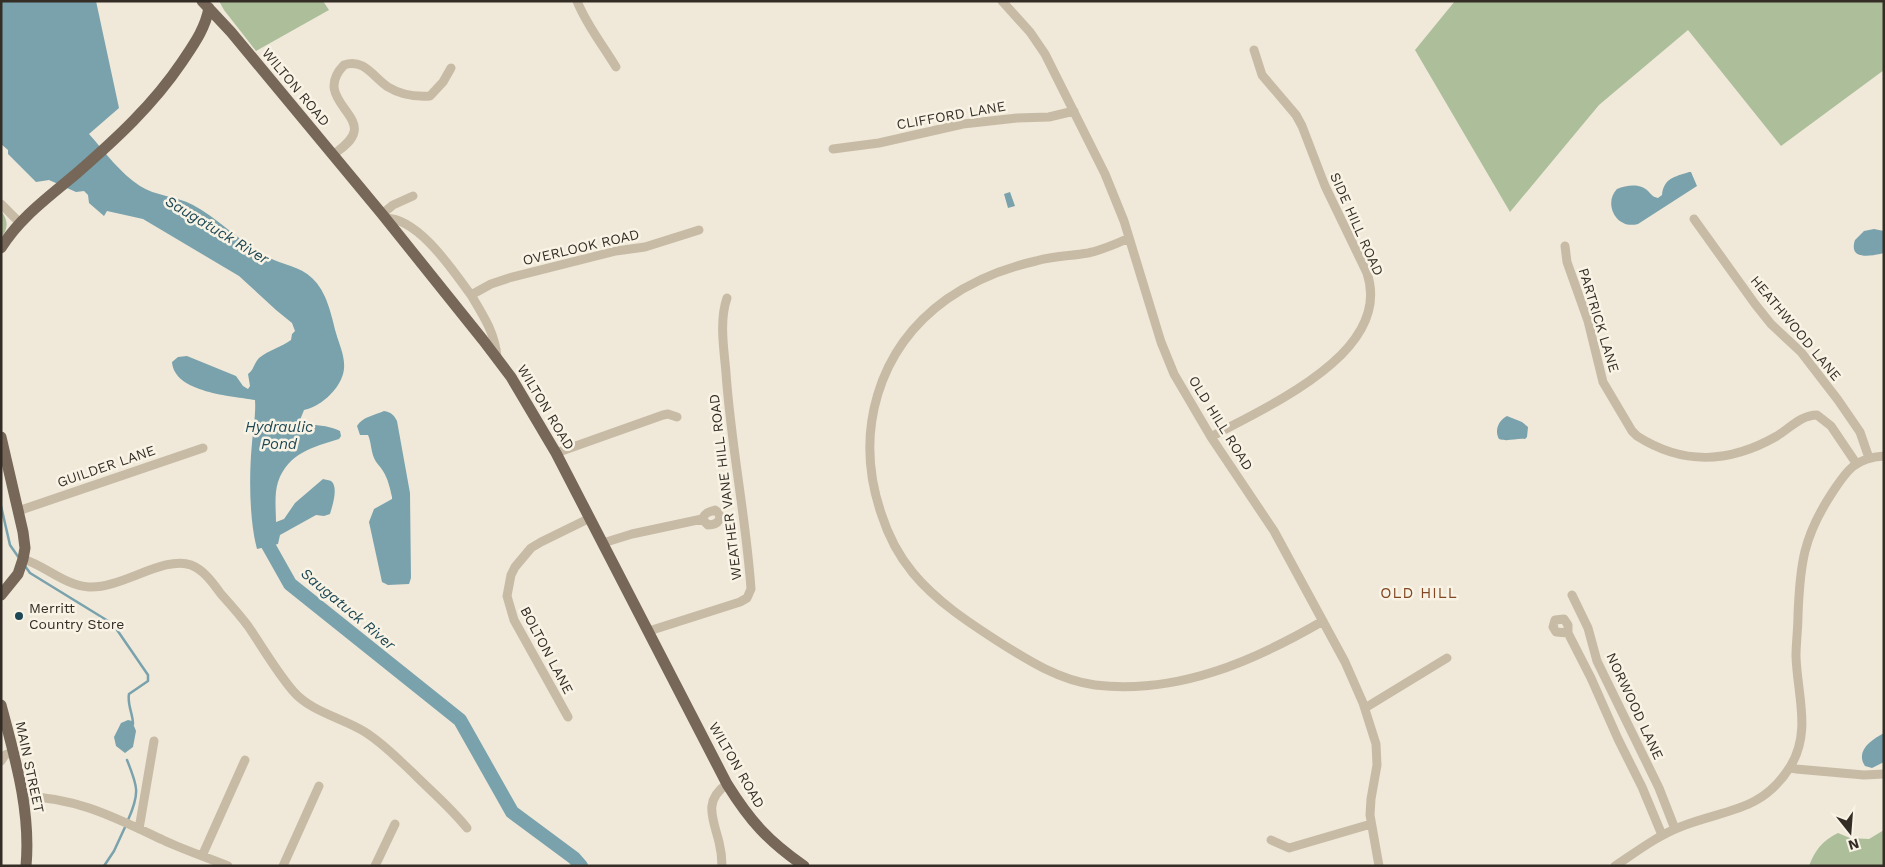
<svg xmlns="http://www.w3.org/2000/svg" width="1885" height="867" viewBox="0 0 1885 867" font-family="'Work Sans',sans-serif">
	<style>
		.green { fill: #acbf9a }
		.water { fill: #79a2ad }
		.lines { fill: none; stroke-linecap: round; stroke-linejoin: round }
		.stream { stroke: #79a2ad; stroke-width: 2.5 }
		.river { stroke: #79a2ad; stroke-width: 14 }
		.minor { stroke: #c8bba5; stroke-width: 9 }
		.major { stroke: #766758; stroke-width: 11 }
		.poi-dot { fill: #1d4754; stroke: #f8f3e5; stroke-width: 2 }
		.labels { text-anchor: middle; dominant-baseline: central; stroke-width: 5; stroke-linejoin: round; paint-order: stroke }
		.street-label { font-size: 14px; fill: #342d26; stroke: #f8f3e5 }
		.poi-label { font-size: 14px; fill: #342d26; stroke: #f8f3e5; text-anchor: start }
		.water-label { font-size: 15px; font-style: italic; fill: #1d4754; stroke: #f8f3e5 }
		.neighbourhood-label { font-size: 15px; letter-spacing: 1px; fill: #814822; stroke: #f8f3e5 }
	</style>
	<rect width="100%" height="100%" fill="#f0e9d9"/>
	<path class="green" d="M219 1H323L329 10 256 51 224 10Z
		M1455 1H1884V70L1781 146 1688 30 1599 105 1510 212 1415 50Z
		M1 211C9 221 8 229 1 238Z
		M1884 830V866H1809C1815 850 1822 841 1838 833L1850 838 1869 839Z"/>
	<path class="water" d="M1 1H96L119 108 89 134C105 152 120 173 140 186 155 196 177 196 193 205 219 219 241 243 268 257 282 265 300 266 312 278 327 292 331 314 336 333 340 347 348 362 342 377 337 391 320 407 304 410L300 420 303 425C315 424 330 426 340 431L341 436 339 439C313 447 288 453 278 482 274 494 276 510 276 522L284 519 295 503 323 479C325 480 330 480 331 481 339 487 332 507 330 514L324 516 316 515 280 535 278 544 257 549C249 519 249 474 252 443 253 428 256 416 255 400 233 396 174 393 172 362L178 357 187 356 236 376 243 386 248 389 250 386 248 374C254 370 254 363 259 358 269 350 281 347 291 340L292 334 295 331 292 323 276 310 239 276 143 219 107 211 104 216 89 203 88 195 84 191 76 192 49 180 36 182 8 154V150L1 144Z
		M1689 172H1691L1697 186 1638 224C1616 230 1603 203 1617 189 1627 185 1640 183 1648 191 1652 195 1653 197 1658 198L1662 195C1664 178 1674 177 1689 172Z
		M1010 192 1015 206 1008 208 1004 194Z
		M1874 229 1884 231V253C1872 256 1848 261 1855 240L1864 231Z
		M384 411C391 412 394 415 397 421L410 493 411 578 409 584 388 585 382 582 369 522 374 509 392 499V497C390 488 388 479 383 471 380 466 376 463 374 458 371 451 371 441 368 435H360L357 426C362 417 375 415 384 411Z
		M1507 416 1522 422 1528 427 1527 437 1525 439C1516 438 1508 442 1499 439 1494 430 1499 420 1507 416Z
		M128 720 132 721 136 731 133 747 125 753 116 746 114 737 121 723Z
		M1884 733V762L1872 768 1865 766C1855 751 1871 740 1884 733Z"/>
	<g class="lines">
		<path class="stream" d="M1 506 10 545 19 558
			M25 566 30 573 113 624 148 675V681L129 694C127 704 133 714 133 724
			M127 760C138 787 140 793 128 820
			M104 866 114 851 126 825"/>
		<path class="river" d="M263 530V536L290 584 460 720 512 812 574 858 581 866"/>
		<path class="minor" d="M577 1C587 26 603 45 616 67
			M1002 1 1030 32 1045 54 1105 174 1124 221 1161 342 1174 374 1211 437 1274 531 1345 662 1363 703 1376 744 1377 765 1371 799 1370 815 1379 866
			M833 149 879 143 963 124 1017 118 1049 117 1074 111
			M333 155C340 149 352 142 354 132 359 112 315 95 344 65 364 58 373 77 388 87 401 95 415 97 430 96L443 82 451 68
			M1 204 20 223
			M382 214 393 205 413 196
			M385 218C419 218 453 271 471 295
			M1694 219 1755 304 1771 324 1801 352 1838 400 1860 432 1869 458
			M1129 238C1116 244 1102 250 1088 253 1071 256 1053 256 1036 261 1005 268 973 281 947 299 877 349 854 433 881 513 888 535 898 555 913 573 936 601 968 622 999 642 1029 661 1059 680 1095 685 1177 695 1254 661 1323 621
			M1565 246 1567 262 1588 321 1603 382 1632 431 1637 436C1684 466 1730 463 1777 436 1790 428 1801 415 1817 415L1831 426 1856 463
			M497 357C495 333 483 315 471 295L491 284 509 278 616 251 645 247 699 230
			M1211 437C1265 407 1394 353 1367 273L1325 186 1302 126 1296 115 1262 75 1254 50
			M556 453 663 415 668 414 677 417
			M18 511 203 448
			M603 543 632 534 702 519C705 513 708 512 715 510 725 517 718 525 708 525L702 519
			M23 559C46 566 64 585 89 587 121 589 164 555 191 565 204 570 213 583 221 594 230 604 240 615 248 626 263 648 276 671 293 691 311 712 343 718 365 732 384 744 398 759 414 774 432 792 451 808 467 828
			M1572 595 1588 628 1597 661 1659 788 1675 829
			M649 631 740 602 747 598 751 589C746 517 731 446 726 373 724 349 719 321 727 298
			M1568 633 1556 632 1553 627 1555 620 1564 619 1568 625V633L1591 678 1618 739 1642 787 1662 835
			M1365 708 1447 658
			M568 717 514 620 507 596 511 575 515 567 531 548 541 542 590 518
			M1 761 5 755 13 752
			M1790 767 1796 769 1864 775 1884 774
			M23 797C72 795 120 820 163 840 184 850 206 857 228 866
			M139 829 154 741
			M1271 840 1289 848 1371 824
			M202 856 245 760
			M283 866 319 786
			M375 866 395 824
			M722 866C722 858 721 850 719 842 713 818 703 801 727 784
			M1615 866C1636 852 1657 836 1680 827 1724 809 1761 813 1790 767 1812 732 1797 694 1796 656 1796 643 1798 629 1798 615 1800 565 1803 537 1832 493 1847 470 1855 458 1884 456"/>
		<path class="major" d="M202 1 231 32 382 214 483 340 511 377 556 453 727 784C750 821 768 841 804 866
			M1 248C20 217 50 196 77 173 116 139 153 105 182 62 194 44 205 29 209 8
			M1 437 23 532 25 548 23 559 18 574 1 595
			M1 705C15 758 31 811 26 866"/>
	</g>
	<circle class="poi-dot" cx="19" cy="616" r="5"/>
	<g class="labels">
		<g class="street-label">
			<text transform="translate(296 87) rotate(50)">WILTON ROAD</text>
			<text transform="translate(951 115) rotate(-10)">CLIFFORD LANE</text>
			<text transform="translate(1357 224) rotate(66)">SIDE HILL ROAD</text>
			<text transform="translate(581 247) rotate(-13)">OVERLOOK ROAD</text>
			<text transform="translate(1599 320) rotate(73)">PARTRICK LANE</text>
			<text transform="translate(1796 328) rotate(50)">HEATHWOOD LANE</text>
			<text transform="translate(546 407) rotate(59)">WILTON ROAD</text>
			<text transform="translate(1221 423) rotate(58)">OLD HILL ROAD</text>
			<text transform="translate(106 466) rotate(-19)">GUILDER LANE</text>
			<text transform="translate(725 487) rotate(-97)">WEATHER VANE HILL ROAD</text>
			<text transform="translate(547 650) rotate(62)">BOLTON LANE</text>
			<text transform="translate(1635 706) rotate(65)">NORWOOD LANE</text>
			<text transform="translate(737 765) rotate(60)">WILTON ROAD</text>
			<text transform="translate(30 767) rotate(78)">MAIN STREET</text>
		</g>
		<g class="poi-label">
			<text x="29" y="608">Merritt<tspan x="29" dy="16">Country Store</tspan></text>
		</g>
		<g class="water-label">
			<text transform="translate(217 230) rotate(31)">Saugatuck River</text>
			<text x="279" y="427">Hydraulic<tspan x="279" dy="17">Pond</tspan></text>
			<text transform="translate(348 609) rotate(40)">Saugatuck River</text>
		</g>
		<g class="neighbourhood-label">
			<text x="1419" y="593">OLD HILL</text>
		</g>
	</g>
	<rect width="1885" height="867" fill="none" stroke="#342d26" stroke-width="5"/>
	<g transform="translate(1850 832) rotate(163)" stroke="#f8f3e5" stroke-width="4" paint-order="stroke">
	<path d="M0-4L9 19L0 12L-9 19Z" fill="#342d26"/>
	<text y="-8" font-size="14" font-weight="bold" text-anchor="middle" fill="#342d26">N</text>
	</g>
</svg>
